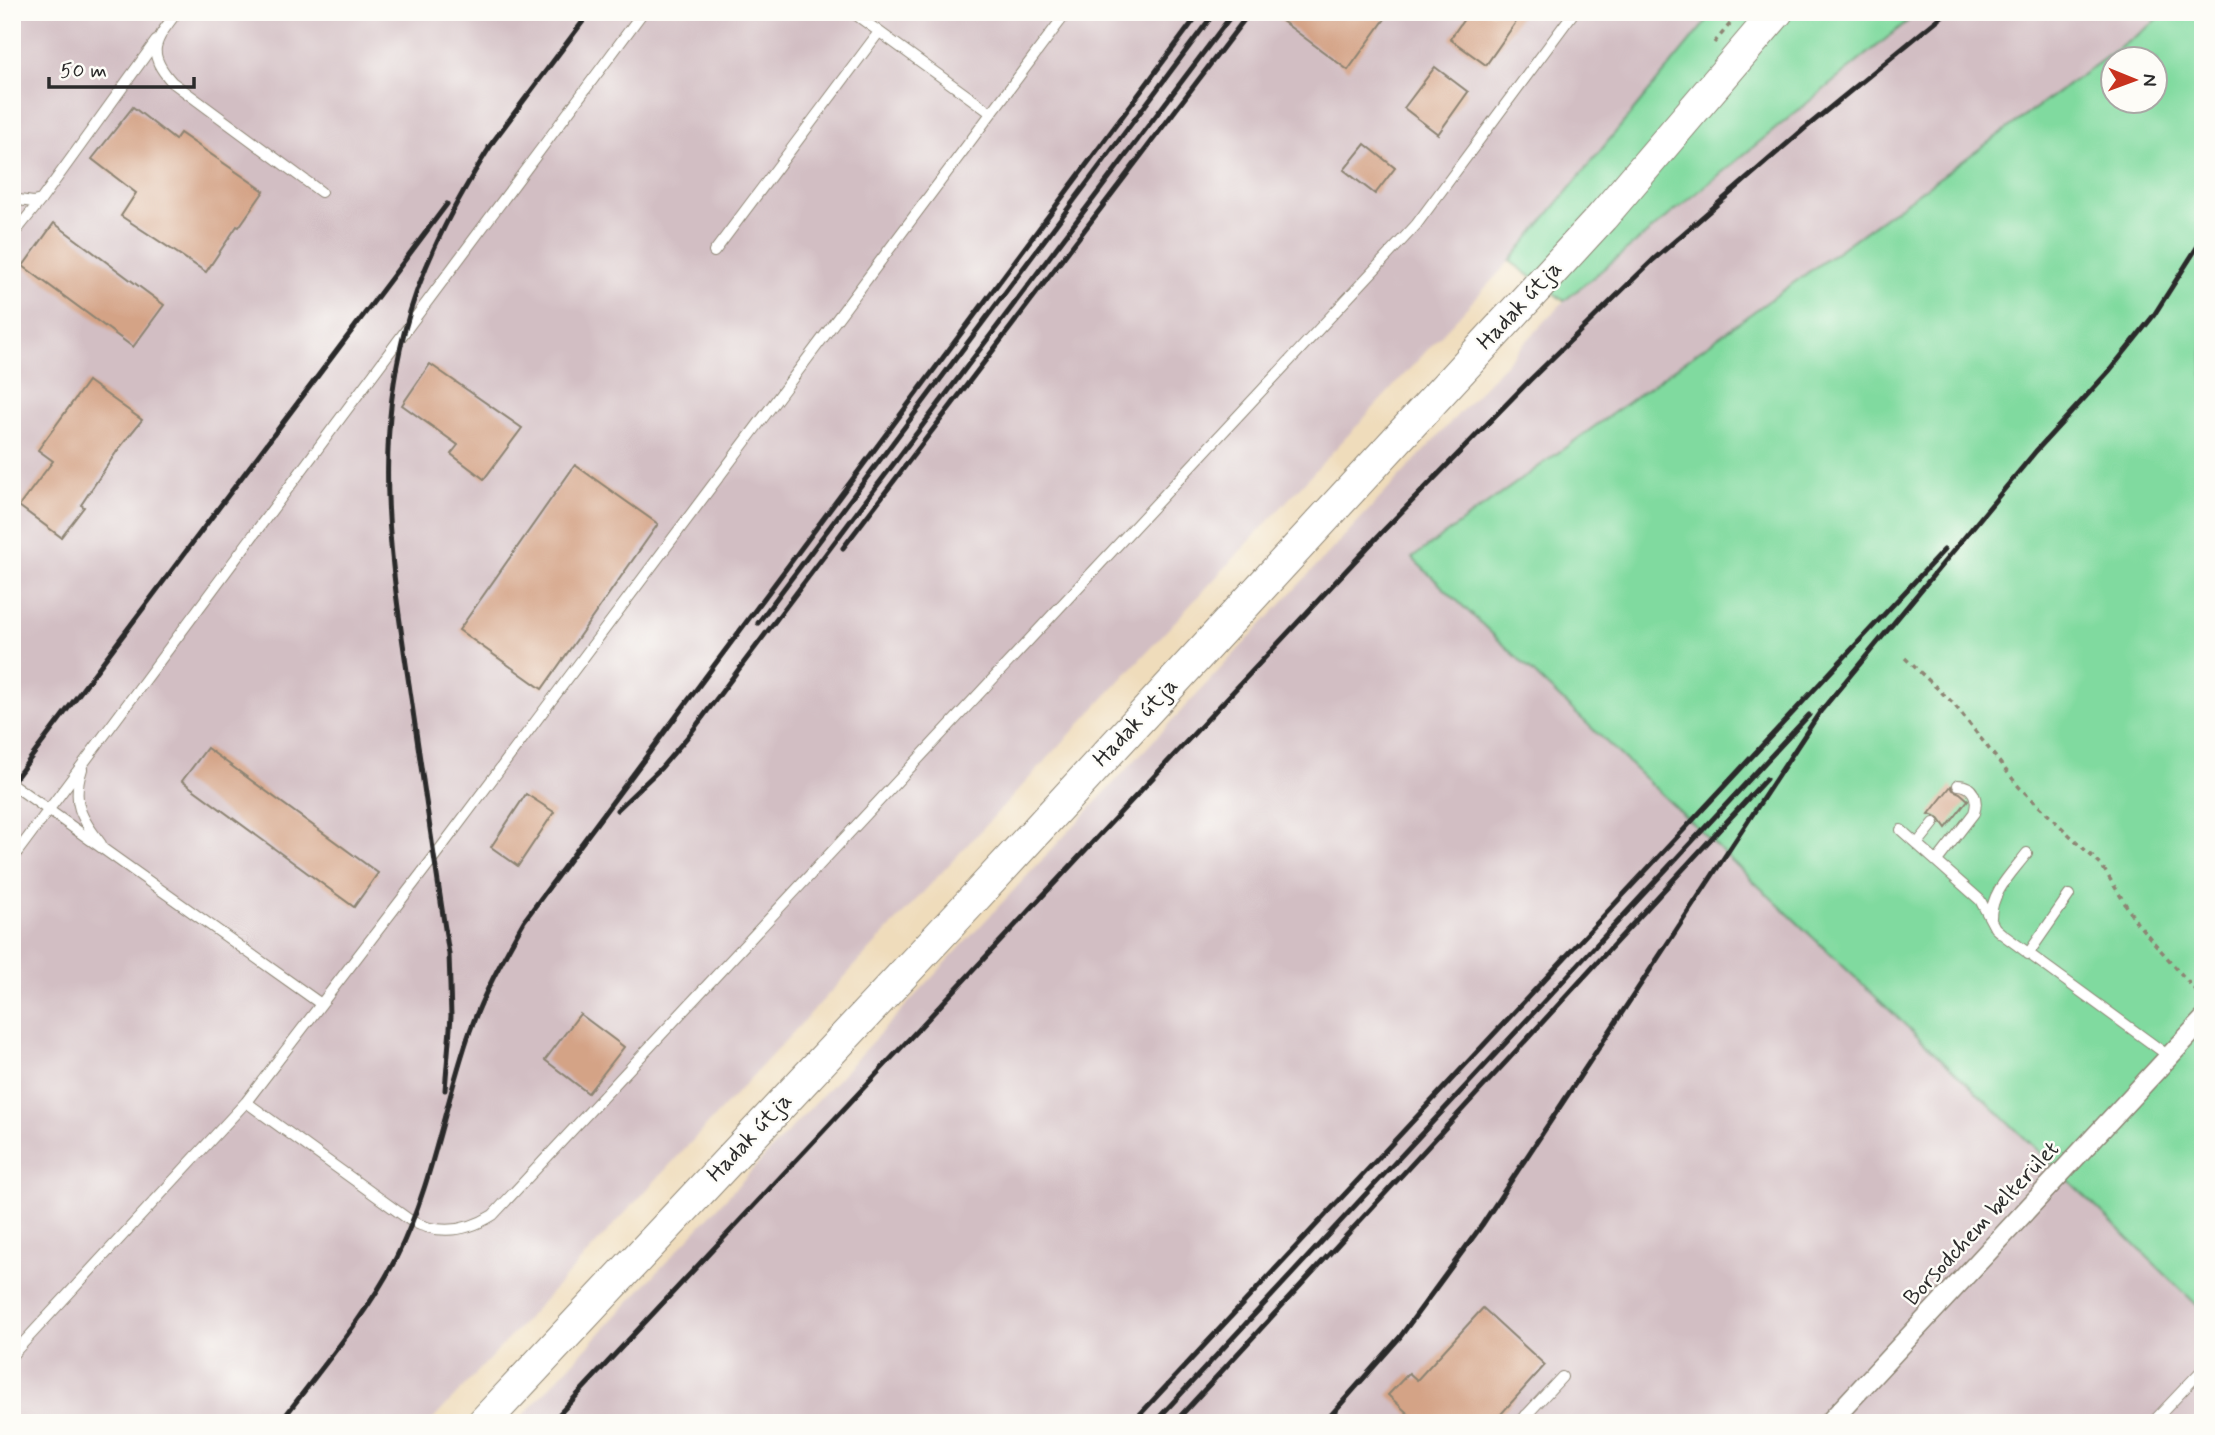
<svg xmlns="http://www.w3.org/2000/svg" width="2215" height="1435" viewBox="0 0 2215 1435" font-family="Mynerve,sans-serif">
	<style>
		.industrial { fill: #d2bec3 }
		.green { fill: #80da9f; stroke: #568265; stroke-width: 2; fill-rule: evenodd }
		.building { fill: #d4a386 }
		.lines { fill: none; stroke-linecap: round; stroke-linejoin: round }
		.lane-casing { stroke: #8d8473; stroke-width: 12 }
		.street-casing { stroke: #8d8473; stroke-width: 22 }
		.primary-casing { stroke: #8d8473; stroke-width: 34 }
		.path { stroke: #8d8473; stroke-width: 3.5; stroke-dasharray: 5 5; stroke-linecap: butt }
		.lane { stroke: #fff; stroke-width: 10 }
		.street { stroke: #fff; stroke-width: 19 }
		.primary { stroke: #fff; stroke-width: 32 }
		.rail { stroke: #2b2b2b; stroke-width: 5 }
		.labels { text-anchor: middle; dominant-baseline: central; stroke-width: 5; stroke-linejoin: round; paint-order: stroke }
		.street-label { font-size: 23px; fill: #2b2b2b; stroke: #fdfcf7 }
	</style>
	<rect width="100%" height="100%" fill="#fdfcf7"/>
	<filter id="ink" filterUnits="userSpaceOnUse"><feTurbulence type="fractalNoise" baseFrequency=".0143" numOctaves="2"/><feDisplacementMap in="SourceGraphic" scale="14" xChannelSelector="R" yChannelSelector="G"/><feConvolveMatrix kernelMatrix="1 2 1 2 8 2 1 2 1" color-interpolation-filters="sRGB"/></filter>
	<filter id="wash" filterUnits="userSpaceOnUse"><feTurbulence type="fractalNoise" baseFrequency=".00686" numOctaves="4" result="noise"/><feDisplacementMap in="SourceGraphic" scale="28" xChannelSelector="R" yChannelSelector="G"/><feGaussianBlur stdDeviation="1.57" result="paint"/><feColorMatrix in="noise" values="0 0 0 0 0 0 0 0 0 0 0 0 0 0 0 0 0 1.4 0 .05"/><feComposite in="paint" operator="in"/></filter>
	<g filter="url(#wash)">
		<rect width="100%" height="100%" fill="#efdcbb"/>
		<path class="industrial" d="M12 12H1714L1510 261 430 1423H12Z
			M1919 12H2169L1412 558 2029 1142 2203 1311V1423H516L1564 301Z"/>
		<path class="green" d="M1714 12H1919L1564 301 1510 261Z
			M2169 12H2203V1311L2029 1142 1412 558ZM2114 60H2156V102H2114Z"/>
		<g id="blocks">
			<path class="building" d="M1270 12H1390L1348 70Z
				M1469 12H1523L1486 65 1450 39Z
				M1435 67 1468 92 1438 134 1404 108Z
				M133 107 175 140 180 133 264 191 239 227 237 226 206 272 121 216 136 193 92 159Z
				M1365 144 1395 168 1375 194 1344 170Z
				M54 223 164 305 133 347 23 266Z
				M430 364 522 428 484 479 451 454 458 445 402 405Z
				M88 381 142 420 117 451 81 505 84 507 61 537 19 506 53 461 38 450Z
				M575 465 658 524 542 689 459 630Z
				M207 748 378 873 354 907 182 781Z
				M1951 786 1953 790 1960 793 1968 800 1946 828 1938 817 1929 814Z
				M526 794 554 812 518 866 491 847Z
				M580 1014 624 1047 588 1093 545 1060Z
				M1483 1308 1545 1365 1493 1423H1418L1388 1395 1409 1373 1417 1380Z"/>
		</g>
	</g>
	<g filter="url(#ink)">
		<use href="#blocks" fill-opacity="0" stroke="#8d8473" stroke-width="2"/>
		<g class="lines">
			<g class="lane-casing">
				<path id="lane" d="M177 12C155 41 145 52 172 82L321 192
					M852 12 991 113
					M12 199 33 202 41 200
					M12 236 41 200 156 41
					M714 252 879 32
					M82 769C71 803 81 817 101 844
					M12 784 321 1004
					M1901 830 1980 900 1995 928 2002 934 2170 1057
					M1917 844 1934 823
					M12 859 643 12
					M1937 861 1974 813C1979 799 1973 785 1958 785
					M1991 918C1991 892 2012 873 2027 853
					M2028 954 2069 895
					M246 1102 411 1221C439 1235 466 1232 493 1215L1416 225 1574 12
					M12 1355 246 1102 434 857 1067 12
					M1526 1415 1534 1423
					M1387 1423 1389 1421 1391 1423
					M1519 1423 1562 1377
					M2152 1423 2203 1369"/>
			</g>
			<g class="street-casing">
				<path id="street" d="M1829 1423 2203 1020"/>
			</g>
			<g class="primary-casing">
				<path id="primary" d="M483 1423 968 905 1602 217 1777 12"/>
			</g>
			<path class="path" d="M1714 43 1740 12
				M1905 658 1953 703 2019 787 2102 866 2137 923 2203 999"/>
			<use href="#lane" class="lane"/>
			<use href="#street" class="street"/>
			<use href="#primary" class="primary"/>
			<path class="rail" d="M489 147 590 12
				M843 548 1250 12
				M758 623 1215 12
				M12 783 447 204
				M617 810 661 768 690 734 1234 12
				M445 1090 451 1016 449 954C435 866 423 779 410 691 392 570 373 454 404 333 422 263 455 202 493 142
				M280 1423C320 1369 365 1318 396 1258 432 1187 444 1105 470 1031 484 992 504 957 524 921L1200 12
				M551 1423 1382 532 1530 380 1653 260 1804 129 1947 12
				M1132 1423 1944 550
				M1154 1423 1809 715
				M1174 1423 1766 779
				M1324 1423 1400 1337 1482 1225 1820 712 2036 451 2110 370 2154 315 2203 238"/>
		</g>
	</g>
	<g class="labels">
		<g class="street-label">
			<text transform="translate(1520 306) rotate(-47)">Hadak útja</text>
			<text transform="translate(1136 723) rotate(-47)">Hadak útja</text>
			<text transform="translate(750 1138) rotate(-47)">Hadak útja</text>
			<text transform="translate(1982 1224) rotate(-47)">Borsodchem belterület</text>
		</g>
	</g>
	<rect width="2215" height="1435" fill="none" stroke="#fdfcf7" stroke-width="42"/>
	<g transform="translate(2134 80) rotate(91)"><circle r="33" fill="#fdfcf7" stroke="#a9a8a5" stroke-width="2"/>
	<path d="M0-5L12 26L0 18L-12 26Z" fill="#c8321e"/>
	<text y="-10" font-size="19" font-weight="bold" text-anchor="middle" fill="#2b2b2b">N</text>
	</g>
	<path d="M49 77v10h145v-10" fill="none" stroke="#2b2b2b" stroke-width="3.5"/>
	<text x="60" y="77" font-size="21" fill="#2b2b2b" stroke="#fdfcf7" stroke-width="5" paint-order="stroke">50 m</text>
</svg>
